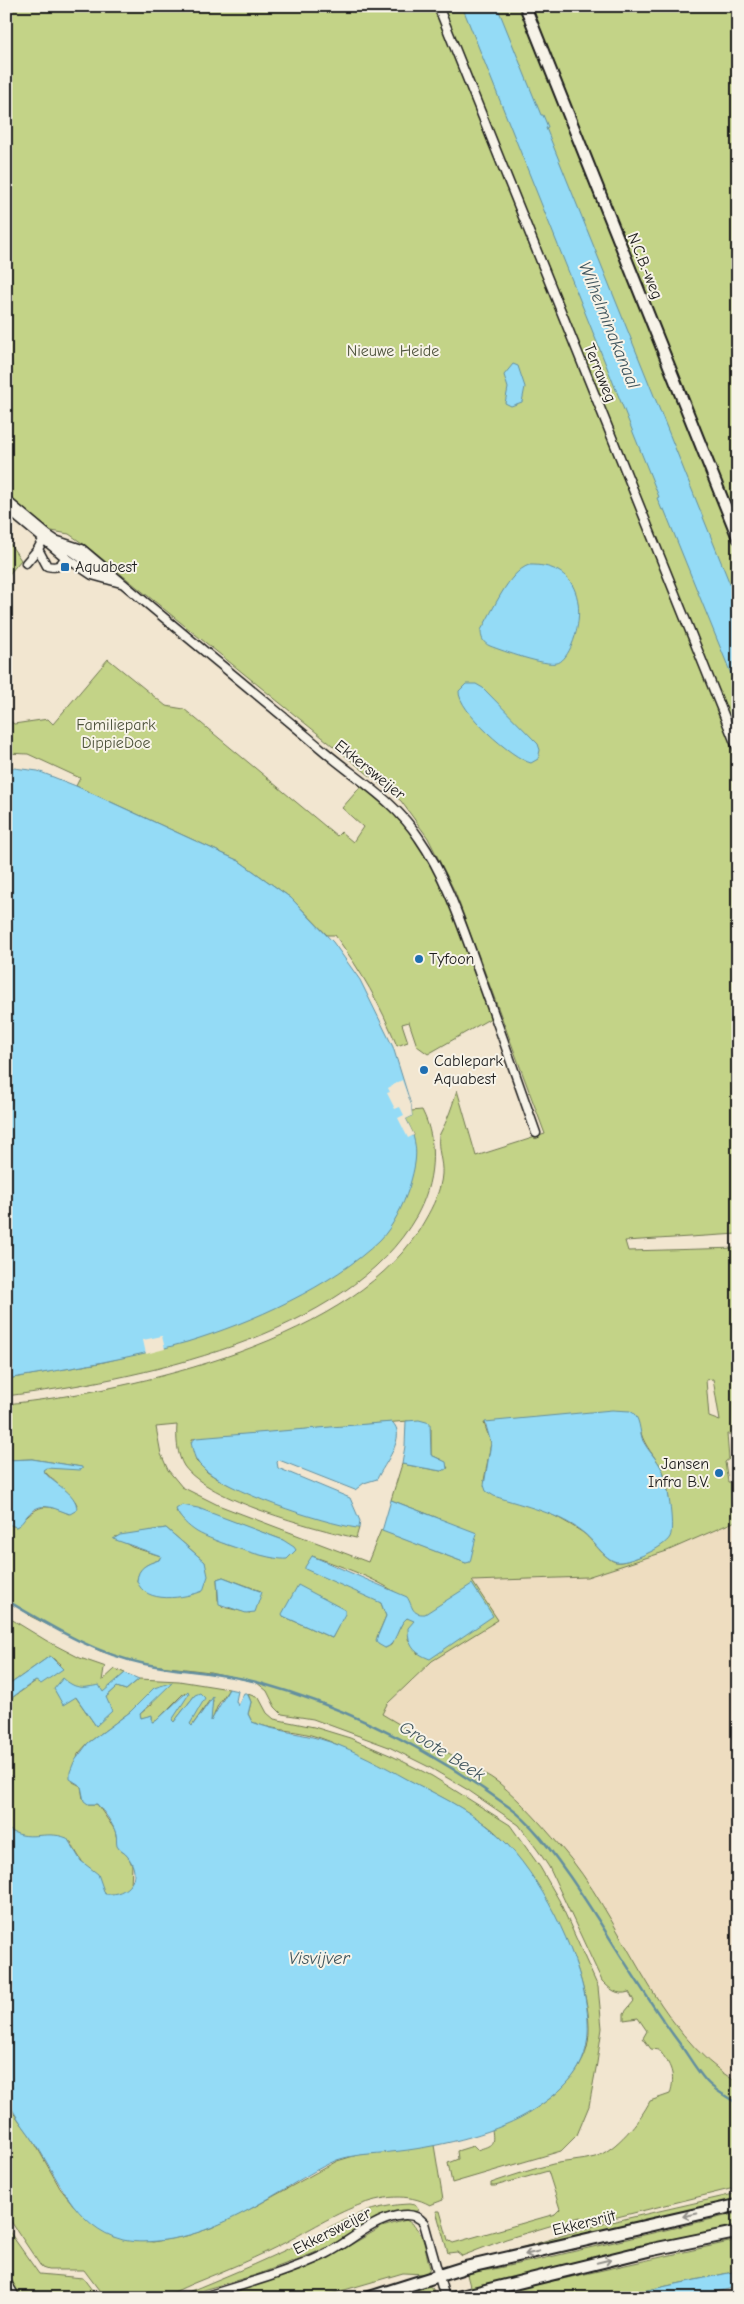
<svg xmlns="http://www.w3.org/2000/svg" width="744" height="2304" viewBox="0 0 744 2304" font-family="'Comic Neue',sans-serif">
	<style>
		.built { fill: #eeddc0 }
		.green { fill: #c3d387; stroke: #707852; fill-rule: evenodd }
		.water { fill: #94dbf6; stroke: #648f9f }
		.pier { fill: #f2e6d0 }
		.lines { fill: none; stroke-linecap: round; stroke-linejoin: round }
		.stream { stroke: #648f9f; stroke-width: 2.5 }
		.minor-casing { stroke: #1c1c1c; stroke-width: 11 }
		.tertiary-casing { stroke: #1c1c1c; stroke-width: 14 }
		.secondary-casing { stroke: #1c1c1c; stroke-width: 15 }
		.minor { stroke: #f7f3e8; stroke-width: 8 }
		.tertiary { stroke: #f7f3e8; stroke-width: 10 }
		.secondary { stroke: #f7f3e8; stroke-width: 11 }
		.oneway { stroke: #94928c }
		.poi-dot { fill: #1f6fb2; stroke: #f7f3e8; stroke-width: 2 }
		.labels { text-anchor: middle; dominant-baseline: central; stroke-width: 4; stroke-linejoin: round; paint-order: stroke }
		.street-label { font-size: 16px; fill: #1c1c1c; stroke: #f7f3e8 }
		.park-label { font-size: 16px; fill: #4e533c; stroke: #f7f3e8 }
		.poi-label { font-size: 16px; fill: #1c1c1c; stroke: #f7f3e8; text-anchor: start }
		.water-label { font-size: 18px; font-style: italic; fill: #40555d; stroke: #f7f3e8 }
	</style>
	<rect width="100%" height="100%" fill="#f2e6d0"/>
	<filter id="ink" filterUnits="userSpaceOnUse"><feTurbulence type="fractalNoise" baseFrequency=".02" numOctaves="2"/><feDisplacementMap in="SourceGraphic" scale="10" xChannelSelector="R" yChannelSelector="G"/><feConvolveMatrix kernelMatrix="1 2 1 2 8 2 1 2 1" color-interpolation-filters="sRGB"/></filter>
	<g filter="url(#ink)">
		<path class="built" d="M738 1520V2084L692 2069 524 1811 382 1714 387 1705 432 1661 497 1620 472 1581 587 1577 667 1551Z"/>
		<path class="green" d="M6 6H738V1234L625 1241 628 1251 738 1248V1434H727L729 1459 725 1462 728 1482H738V1520L667 1551 587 1577 472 1581 498 1620 432 1661 387 1704 382 1714C409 1730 436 1746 464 1762 475 1769 489 1775 499 1783 522 1802 541 1824 560 1846 623 1916 653 2032 738 2083V2187L589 2224 580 2217 506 2239 462 2256 457 2252 448 2253 436 2211H440L448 2240 453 2243 555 2214 560 2209 548 2171 495 2186H491V2183C511 2176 533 2169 553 2164 567 2161 581 2161 595 2157 616 2150 640 2121 650 2101L670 2094C676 2075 671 2065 659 2050L651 2049 643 2038 647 2031 638 2018 624 2020V2013L634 2001 629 1992C617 1996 610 1989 602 1981L549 1867 539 1852 519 1825 468 1790 427 1766 389 1747 313 1719 282 1714 275 1707 267 1691 256 1682 210 1672 144 1664 119 1657 100 1651 30 1616 27 1613 6 1600V1523L16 1527C37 1508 40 1500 69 1514L77 1505 75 1501 43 1470 46 1467 82 1469 81 1467 32 1459 6 1460V1404C133 1391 361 1340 425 1220 433 1206 441 1190 442 1174 443 1162 437 1149 439 1136 441 1131 445 1125 447 1119 451 1110 454 1100 457 1090L476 1156 545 1134 455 892 428 838 401 801 85 545 69 534 46 530 6 494ZM713 1379 720 1421 709 1417 706 1380ZM408 1421 431 1429V1455L442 1460 448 1468 441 1471 402 1464 391 1500 438 1518 466 1563 381 1530 368 1562 218 1505 182 1487 168 1470 161 1454 156 1427 177 1425C176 1438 177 1455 184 1466 209 1501 314 1528 356 1538L359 1528 267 1501 221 1481 207 1472 196 1461 192 1439ZM484 1423 641 1433C645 1447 655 1456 662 1469 673 1491 668 1519 665 1542 656 1550 627 1564 616 1562 605 1560 592 1539 582 1532 554 1513 515 1497 484 1481L491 1443ZM176 1511 228 1520 283 1540 274 1558C244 1550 194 1539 176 1511ZM166 1528 205 1562 196 1593 161 1597 137 1581C138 1568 147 1564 159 1560L161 1556 132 1547 115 1537ZM312 1556C337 1565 403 1586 411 1610L418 1615H425L418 1654 408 1639 415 1621 409 1618 404 1619 391 1645 385 1648 377 1637 386 1616 381 1603ZM223 1577 261 1591 250 1613 223 1607 218 1600 217 1579ZM333 1604 345 1612 332 1638 283 1616Z
			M6 538 21 560 6 578Z
			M108 659 166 706 184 709 337 836 341 832 353 842 363 827 342 808 363 784C373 793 386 801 395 811 445 865 467 950 491 1018L428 1054 417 1046 409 1022 402 1024 408 1042 397 1046C380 1003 362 973 335 935H327L291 898 239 861 76 786 80 778 28 754 6 753V718L14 724 48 719 53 724Z
			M422 1110C439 1143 434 1184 417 1215 348 1338 135 1380 6 1396V1379L100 1363 189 1341 292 1299 414 1135 406 1119 411 1111Z
			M6 1616 47 1641 80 1658 106 1667 104 1668 102 1681 115 1669 125 1673 103 1693 91 1687 78 1688 70 1685 56 1692 59 1697 69 1701 75 1696 96 1726 105 1717 106 1697 117 1687 126 1690 139 1679 179 1681 229 1689 218 1705 212 1720 209 1719 213 1700 209 1701 192 1726 189 1725 193 1717 195 1695 174 1722 172 1720 185 1692 156 1721 152 1722V1716L141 1718 140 1714 152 1704 154 1688 130 1712 88 1743 78 1754 73 1782 81 1786 83 1799 88 1804H97L115 1830 119 1849 128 1856 132 1865 131 1885C124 1893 113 1898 103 1893 93 1875 79 1860 71 1842L20 1836 6 1828V1800L10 1797 12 1776 6 1774V1702L60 1664 50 1656 6 1687Z
			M248 1694 259 1698 267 1713 274 1719 314 1727 350 1738 392 1756 432 1776 510 1825 540 1867 559 1900 598 1987 602 2028 597 2063 589 2106 577 2135 561 2151 452 2183 448 2163 458 2159 457 2151 473 2146 477 2150C493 2145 494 2145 492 2129 527 2116 567 2094 583 2059 611 2003 535 1862 489 1827 456 1802 417 1785 380 1766 358 1755 336 1742 311 1735 292 1730 271 1730 252 1722L248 1714 251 1702Z
			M6 2095 12 2111 32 2138 60 2188 74 2206 91 2222 114 2237 153 2242 186 2236 211 2228 254 2207 337 2161 357 2155 434 2145 443 2200 430 2205C385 2180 328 2220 288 2241 258 2257 226 2270 194 2283 182 2288 168 2296 155 2298 139 2300 121 2298 105 2298L84 2270H48L42 2268 6 2214Z
			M738 2193V2201L467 2264 598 2225Z
			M409 2204 415 2205 418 2209 417 2211 393 2213 333 2245 309 2255 256 2275 174 2298C209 2283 245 2269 279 2253 326 2232 355 2206 409 2204Z
			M738 2213V2228L471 2290 466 2271 489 2270 546 2258Z
			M406 2220C426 2231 424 2248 430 2268L426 2274 403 2273 317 2298H222L326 2259 382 2227Z
			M6 2227 39 2274 83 2278 98 2298H21L6 2274Z
			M738 2240V2271L610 2298H496L508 2287 558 2280Z
			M428 2285 433 2289 434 2298H385Z"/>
		<path class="water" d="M462 6H497L541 115H543L548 127 546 128 738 604V691L664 509 662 510 657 498 659 497Z
			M513 364 518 366 525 387 522 402 511 406 505 403 508 388 504 375Z
			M529 565C605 563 576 660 557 663 545 666 503 651 490 646 483 643 481 638 481 630 493 611 508 572 529 565Z
			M466 684H476L483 688 538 744 540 750 538 759 531 763C513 759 457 710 459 691Z
			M6 767 38 771 76 786 239 861 291 898 333 942 360 980 393 1047 411 1105 412 1116 406 1119C420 1146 417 1160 409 1188 403 1205 393 1227 380 1240 333 1286 250 1323 187 1342 128 1359 67 1369 6 1379Z
			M612 1410 630 1411C641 1416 639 1431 643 1441 648 1451 657 1459 662 1469 667 1480 675 1527 670 1537 664 1548 631 1562 619 1562 606 1562 595 1542 585 1534 560 1513 524 1506 494 1496L486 1491 484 1485 491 1443 485 1422Z
			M419 1420 430 1423 431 1455 446 1462 447 1469 441 1471 402 1464 405 1446 406 1421Z
			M392 1422C408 1436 384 1464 377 1479L364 1483 355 1490 279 1460 277 1462 278 1468 350 1498 360 1521 359 1528H357C322 1523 224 1491 201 1466 194 1459 193 1451 191 1442L196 1438Z
			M32 1459 82 1467V1469L80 1470 46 1468 43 1470C52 1485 77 1491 77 1510L70 1514C54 1509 41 1499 27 1516 23 1521 22 1524 16 1527L6 1523V1460Z
			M391 1500 477 1533 470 1562 466 1563 382 1531Z
			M182 1505 198 1508 283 1540 294 1547 296 1550 287 1559C271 1561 212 1541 197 1532 189 1527 179 1518 176 1509Z
			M166 1528 205 1562 208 1576 203 1591C185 1598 145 1605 137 1581 138 1567 147 1564 159 1560L161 1556 113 1539 120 1535Z
			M312 1556 407 1597C413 1606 411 1615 425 1614L472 1584 493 1616 430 1659C414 1653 408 1646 408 1628L414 1621 407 1618C397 1625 397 1645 385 1648L378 1644 376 1640 386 1616 381 1603 305 1569V1567Z
			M223 1577 262 1592 255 1612 246 1613 219 1604 217 1579Z
			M298 1585 345 1610V1614L332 1638 283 1616 282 1614Z
			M50 1656 63 1669 41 1684 36 1681 32 1683 6 1702V1687Z
			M125 1673 139 1679 126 1690 117 1687 106 1697 112 1711 96 1726 76 1697 63 1705 54 1689 63 1678C76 1690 84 1688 99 1685L103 1692Z
			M173 1682 140 1714 141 1718 152 1715V1722L156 1721 188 1691 189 1694 172 1720 174 1722 195 1695 200 1693 205 1698 190 1724 192 1726 213 1697 211 1721 229 1689 238 1691 236 1701 238 1706 244 1693H247L251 1702 248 1714 252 1722C277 1732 304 1733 330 1742 356 1751 382 1765 407 1779 436 1794 466 1808 491 1829 534 1864 572 1939 584 1992 597 2055 580 2081 527 2114 491 2135 433 2148 391 2152 373 2154 355 2154 337 2160 318 2168 300 2180 283 2190 246 2212 209 2234 165 2240 151 2242 137 2243 123 2240 73 2227 57 2174 31 2137 21 2123 12 2112 6 2095V1828C29 1844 44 1829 67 1838L81 1861 98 1874 105 1894C128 1896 143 1877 128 1857 125 1852 119 1851 117 1846 116 1842 117 1838 116 1834 113 1823 104 1812 97 1804H88L84 1801 81 1786 70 1779V1772L74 1762 88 1743 130 1712 154 1688Z
			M738 2271V2287L689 2298H610Z"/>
		<path class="pier" d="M402 1080 411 1105 412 1116 406 1119 414 1135 408 1138 398 1118 404 1115 400 1107 395 1109 387 1093 390 1092 388 1088Z
			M162 1336 165 1349 146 1354 143 1340Z"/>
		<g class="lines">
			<path class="stream" d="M6 1600C50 1626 95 1654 145 1664 183 1672 222 1672 260 1683 350 1708 434 1752 509 1807 534 1825 552 1852 570 1877 608 1932 640 1991 680 2044 689 2057 697 2071 707 2082 715 2091 728 2097 738 2104"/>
			<g class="minor-casing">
				<path id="minor" d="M438 6 738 750
					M6 500 48 535 105 574
					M6 508 65 557C61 567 56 568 47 566L38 549 43 540
					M55 540 82 549C162 617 244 683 324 751 357 779 395 801 419 838 446 877 461 923 477 967 497 1022 517 1078 536 1133
					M64 553 65 557 92 575 121 583
					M26 563 38 549
					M6 2281 16 2298
					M200 2298C242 2285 286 2273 326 2254 349 2242 371 2221 397 2216 407 2214 417 2214 424 2223L445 2298"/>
			</g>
			<g class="tertiary-casing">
				<path id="tertiary" d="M525 6 738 538"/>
			</g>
			<g class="secondary-casing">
				<path id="secondary" d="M368 2298 463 2268 738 2205
					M455 2298 650 2250 738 2232"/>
			</g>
			<use href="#minor" class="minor"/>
			<use href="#tertiary" class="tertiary"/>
			<use href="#secondary" class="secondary"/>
		</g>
		<defs><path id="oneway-shaft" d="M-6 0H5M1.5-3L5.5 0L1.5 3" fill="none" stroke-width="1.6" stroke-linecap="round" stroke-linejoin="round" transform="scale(1.25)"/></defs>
		<g class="oneway">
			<use href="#oneway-shaft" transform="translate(690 2215) rotate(168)"/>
			<use href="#oneway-shaft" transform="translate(532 2253) rotate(166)"/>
			<use href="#oneway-shaft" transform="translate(604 2261) rotate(-13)"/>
		</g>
	</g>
	<g class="poi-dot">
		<rect x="60" y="562" width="10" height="10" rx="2.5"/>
		<circle cx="419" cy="959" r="5"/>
		<circle cx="424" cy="1070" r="5"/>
		<circle cx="719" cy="1473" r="5"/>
	</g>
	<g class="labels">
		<g class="street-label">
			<text transform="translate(645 266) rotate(68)">N.C.B.-weg</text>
			<text transform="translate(600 373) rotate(68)">Terraweg</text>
			<text transform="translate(370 770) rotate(39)">Ekkersweijer</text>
			<text transform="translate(584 2223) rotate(-14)">Ekkersrijt</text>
			<text transform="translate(332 2231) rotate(-27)">Ekkersweijer</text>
		</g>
		<g class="park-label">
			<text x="393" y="351">Nieuwe Heide</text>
			<text x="116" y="725">Familiepark<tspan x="116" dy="18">DippieDoe</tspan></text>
		</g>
		<g class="poi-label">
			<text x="75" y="567">Aquabest</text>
			<text x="429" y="959">Tyfoon</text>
			<text x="434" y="1061">Cablepark<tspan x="434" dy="18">Aquabest</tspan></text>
			<text x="709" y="1464" text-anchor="end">Jansen<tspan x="709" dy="18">Infra B.V.</tspan></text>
		</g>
		<g class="water-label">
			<text transform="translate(609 325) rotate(68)">Wilhelminakanaal</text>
			<text transform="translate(442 1751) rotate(32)">Groote Beek</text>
			<text x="319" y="1958">Visvijver</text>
		</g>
	</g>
	<rect width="744" height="2304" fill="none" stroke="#f7f3e8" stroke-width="25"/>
	<rect x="12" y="12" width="719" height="2279" fill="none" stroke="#1c1c1c" stroke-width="2" filter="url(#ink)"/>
</svg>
